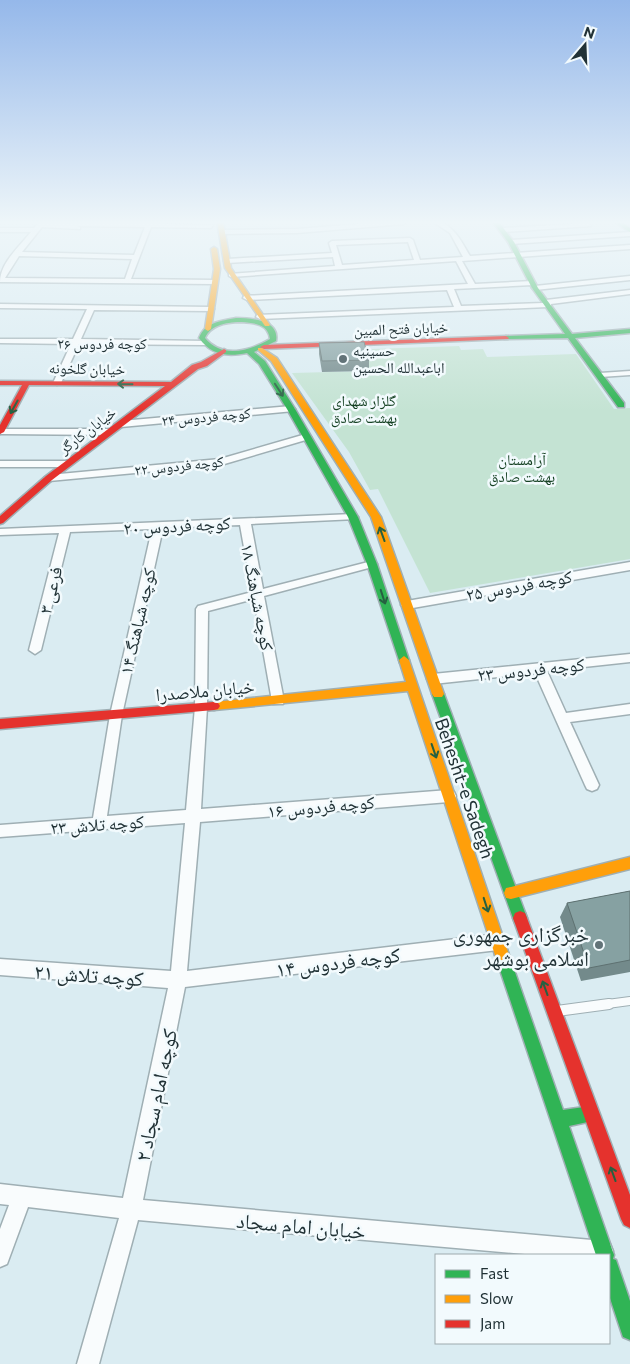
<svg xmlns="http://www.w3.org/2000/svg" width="630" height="1364" viewBox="0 0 630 1364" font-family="Commissioner,'Noto Naskh Arabic',sans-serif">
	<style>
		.green { fill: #c4e3d3 }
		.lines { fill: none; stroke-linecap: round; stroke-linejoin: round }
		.lane-far1-casing { stroke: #9fafb4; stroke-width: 10 }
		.lane-casing { stroke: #9fafb4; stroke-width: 12 }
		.street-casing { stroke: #9fafb4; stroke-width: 3 }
		.fast-casing { stroke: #9fafb4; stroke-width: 3 }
		.slow-casing { stroke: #9fafb4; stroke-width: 3 }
		.jam-casing { stroke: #9fafb4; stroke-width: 3 }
		.path { stroke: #d1d6d8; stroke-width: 1; stroke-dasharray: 0.5 2; stroke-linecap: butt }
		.lane-far1 { stroke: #f9fcfd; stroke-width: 8 }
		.lane { stroke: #f9fcfd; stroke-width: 10 }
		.street { fill: #f9fcfd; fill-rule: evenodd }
		.fast { fill: #30b455; fill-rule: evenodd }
		.slow { fill: #ff9f0a; fill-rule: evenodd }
		.jam { fill: #e5322d; fill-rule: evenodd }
		.wall { fill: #738a8b }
		.building { fill: #86a1a2; stroke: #5e7171 }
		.oneway { stroke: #266041 }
		.poi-dot { fill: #627378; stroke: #f2fafd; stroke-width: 2 }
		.labels { text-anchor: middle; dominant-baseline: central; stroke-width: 5; stroke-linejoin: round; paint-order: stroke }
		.far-street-label { font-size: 15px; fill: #213236; stroke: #f2fafd }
		.far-poi-label { font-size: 15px; fill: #213236; stroke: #f2fafd; text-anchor: start }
		.far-park-label { font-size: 15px; fill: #164224; stroke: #f2fafd }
		.street-label { font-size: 18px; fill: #213236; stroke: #f2fafd }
		.near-poi-label { font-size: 21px; fill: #213236; stroke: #f2fafd; text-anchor: end }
		.near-street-label { font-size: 21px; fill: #213236; stroke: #f2fafd }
	</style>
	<rect width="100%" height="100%" fill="#daecf2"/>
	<path class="green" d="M459 346 461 350 483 349 487 357 576 354 614 409 630 408V559L430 593 378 489 370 490 349 452 292 373 368 371 364 353 372 352V349Z"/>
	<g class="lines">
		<g class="lane-far1-casing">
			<path id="lane-far1" d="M600 1005 630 1001"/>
		</g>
		<g class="lane-casing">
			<path id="lane" d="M557 1011 609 1004"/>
		</g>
		<g class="street-casing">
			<path id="street" d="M40 221H46L44 223 70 224 77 222 213 225 211 228 151 227 131 279 214 280 217 282 214 284 0 282C0 263 20 246 31 232H0V228H34ZM77 226 145 227 134 255 22 252 42 227 80 229V227ZM19 256 132 259 125 279 5 278Z
				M395 221 407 222 404 224 297 233 222 234 219 232 222 230 297 229Z
				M432 221C452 221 461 241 470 256L630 245V249L462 261 475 284 532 281 535 283 532 285 454 289 461 306 543 303 546 300 630 290V294L551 304V307H548L260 319 256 317 257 315 454 307 447 290 247 300 243 298 244 296 468 284 456 261 231 277 229 276V274L335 266 333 257 227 263 224 261 227 259 332 253 329 243 332 241 410 238 413 240 420 260 463 257 450 233ZM408 242 414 260 342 265 336 245Z
				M589 223 591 226 503 232 500 230 503 228Z
				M630 232V236L511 244 508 242 511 240Z
				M630 276V280L535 290 532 288 535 286Z
				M0 304 210 307 214 309 210 311 94 310 81 339 205 341 209 343 205 345 79 344 61 383 57 385 53 383 71 344 0 343V339H73L87 309 0 308Z
				M630 371V375L600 377 596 375 600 373Z
				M291 406 295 409 294 411 121 427 117 424 121 421Z
				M0 429H110L114 432 110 435 1 434Z
				M306 434 311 437 309 439 221 465 49 481 44 478 49 475 220 459Z
				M0 461H67L72 464 67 467H0Z
				M353 514 358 517 357 519 251 524 263 589 372 561 377 564 376 566 264 596 284 701 283 704H273L272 701 254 599 208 611 207 707 201 809 449 790 454 792 456 796 454 800 449 802 200 822 187 971 498 934 504 937 506 942 504 947 498 950 185 987 143 1200 603 1241 610 1244 613 1251 609 1259V1255H536L138 1220 99 1364H77L119 1218 28 1207 7 1264 0 1267V1229L9 1205 0 1204V1184L123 1198 168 988 0 975V959L171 971 185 823 0 837V825L93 818 110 715 152 529 70 532 41 650 35 654 29 650 59 533 0 535V529ZM240 525 252 592 198 606 196 609 195 707 186 810 107 816 122 715 163 528Z
				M630 562V570L407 609 401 605 407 601Z
				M630 654V662L547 671 566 713 630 704V714L570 722 599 785 597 789 592 791 587 789 585 785 535 673 433 684 429 682 427 679 429 676 433 674Z"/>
		</g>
		<g class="fast-casing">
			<path id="fast" d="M492 221H498L514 242 538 288 572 334 630 329V333L575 338 624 403V407H618L568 338 504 339 503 338 506 336 565 334 532 288 508 242Z
				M613 221H620L630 228V232Z
				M236 318C251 318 280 320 276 341L254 352 265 361 295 409 358 517 377 564 409 660 408 663H400L367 564 348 517 287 409 259 364 247 353C227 357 211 355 199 338 205 322 221 321 236 318ZM242 322C255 323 268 324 270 339 250 351 222 359 205 338 211 324 229 322 242 322Z
				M438 690 442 691 444 694 527 918 525 923 520 925 515 923 513 918 432 694 434 691Z
				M502 948 507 950 509 955 563 1110 591 1106 597 1108 599 1114 597 1120 569 1126 614 1255 613 1259 616 1260 630 1301V1340L623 1337 609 1295V1255H596L495 955 497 950Z"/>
		</g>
		<g class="slow-casing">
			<path id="slow" d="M217 221H223L231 268 270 325 269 326H265L225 268Z
				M214 247 217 249 220 269 211 329 208 331 205 329 214 269 211 249Z
				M258 348H262L277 358 381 517 444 694 442 697H434L432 694 371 517 271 361 258 350Z
				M404 656 409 660 509 955 507 960 502 962 497 960 495 955 408 691 214 710 210 709 208 706 210 703 214 702 406 682 399 660Z
				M630 857V869L511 899 506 898 504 893 506 888 511 887Z"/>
		</g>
		<g class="jam-casing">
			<path id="jam" d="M506 336 509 338 508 339 264 349 260 347 264 345Z
				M224 349 226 350V352L207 366 198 369 52 480 3 523 0 524V516L46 476 165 386 29 385 4 432 0 434V425L22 385H0V381L171 382 192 365 201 362Z
				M214 702 218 703 220 706 218 709 214 710 0 729V719Z
				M520 911 525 913 527 918 630 1195V1228L624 1225 621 1219 513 918 515 913Z"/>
		</g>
		<path class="path" d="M461 229 485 227"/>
		<use href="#lane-far1" class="lane-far1"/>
		<use href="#lane" class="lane"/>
		<use href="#street" class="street"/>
		<use href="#fast" class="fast"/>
		<use href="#slow" class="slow"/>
		<use href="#jam" class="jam"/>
	</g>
	<path class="wall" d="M319 343 369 360V371L322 372 319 354Z
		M630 891V972L581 981 560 917 567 903Z"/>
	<path class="building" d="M364 342 369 360 322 361 319 343Z
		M630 891V960L589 968 567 903Z"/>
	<defs><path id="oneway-shaft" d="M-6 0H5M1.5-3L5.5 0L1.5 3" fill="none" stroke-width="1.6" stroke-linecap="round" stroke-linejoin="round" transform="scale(1.25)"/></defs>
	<g class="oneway">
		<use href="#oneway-shaft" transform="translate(125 384) rotate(-179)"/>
		<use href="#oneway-shaft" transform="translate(279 390) rotate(57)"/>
		<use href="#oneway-shaft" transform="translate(14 407) rotate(119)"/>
		<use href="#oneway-shaft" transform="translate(382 534) rotate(-110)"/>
		<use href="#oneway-shaft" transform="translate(383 597) rotate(72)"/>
		<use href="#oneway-shaft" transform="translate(434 751) rotate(71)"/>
		<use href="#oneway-shaft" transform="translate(486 905) rotate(72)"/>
		<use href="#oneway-shaft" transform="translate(545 988) rotate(-110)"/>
		<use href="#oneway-shaft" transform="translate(613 1174) rotate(-110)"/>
	</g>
	<linearGradient id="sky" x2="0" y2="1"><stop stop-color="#95b8ea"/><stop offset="0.54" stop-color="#eef6f9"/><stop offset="1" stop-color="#eef6f9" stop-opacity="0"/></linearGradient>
	<rect width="630" height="412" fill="url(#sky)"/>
	<g class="poi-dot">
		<circle cx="343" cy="359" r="5"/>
		<circle cx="599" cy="945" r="5"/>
	</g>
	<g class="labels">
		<g class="far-street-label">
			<text transform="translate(401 328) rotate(-2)">خیابان فتح المبین</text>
			<text x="102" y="343">کوچه فردوس ۲۶</text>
			<text transform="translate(87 368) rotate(1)">خیابان گلخونه</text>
			<text transform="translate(206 416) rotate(-5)">کوچه فردوس ۲۴</text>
			<text transform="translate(87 430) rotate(-37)">خیابان کارگر</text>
			<text transform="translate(179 465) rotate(-6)">کوچه فردوس ۲۲</text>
		</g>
		<g class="far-poi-label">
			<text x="353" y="350">حسینیه<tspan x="353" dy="17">اباعبدالله الحسین</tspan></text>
		</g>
		<g class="far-park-label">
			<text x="364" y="400">گلزار شهدای<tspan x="364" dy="17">بهشت صادق</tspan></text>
			<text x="522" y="459">آرامستان<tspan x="522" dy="17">بهشت صادق</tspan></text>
		</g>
		<g class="street-label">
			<text transform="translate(177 525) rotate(-3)">کوچه فردوس ۲۰</text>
			<text transform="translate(519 585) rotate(-10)">کوچه فردوس ۲۵</text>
			<text transform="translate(50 590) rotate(-76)">فرعی ۳</text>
			<text transform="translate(258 597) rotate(79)">کوچه شباهنگ ۱۸</text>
			<text transform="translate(137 621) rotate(-77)">کوچه شباهنگ ۱۴</text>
			<text transform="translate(531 669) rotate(-6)">کوچه فردوس ۲۳</text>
			<text transform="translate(205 690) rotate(-5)">خیابان ملاصدرا</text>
			<text transform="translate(465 788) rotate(71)">Behesht-e Sadegh</text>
			<text transform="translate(321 806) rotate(-5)">کوچه فردوس ۱۶</text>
			<text transform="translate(97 824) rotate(-4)">کوچه تلاش ۲۳</text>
		</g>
		<g class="near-poi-label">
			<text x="589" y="933">خبرگزاری جمهوری<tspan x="589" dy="24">اسلامی بوشهر</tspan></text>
		</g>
		<g class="near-street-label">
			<text transform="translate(338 961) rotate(-7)">کوچه فردوس ۱۴</text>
			<text transform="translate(89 974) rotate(4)">کوچه تلاش ۲۱</text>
			<text transform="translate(155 1095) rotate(-78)">کوچه امام سجاد ۲</text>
			<text transform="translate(301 1225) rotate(5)">خیابان امام سجاد</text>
		</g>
	</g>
	<rect x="435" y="1254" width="175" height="90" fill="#f2fafd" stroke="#9eaaad"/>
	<rect x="445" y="1270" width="25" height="8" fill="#30b455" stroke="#9eaaad"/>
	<text x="480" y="1279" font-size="15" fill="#213236">Fast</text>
	<rect x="445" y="1295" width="25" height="8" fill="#ff9f0a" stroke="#9eaaad"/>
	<text x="480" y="1304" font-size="15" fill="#213236">Slow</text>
	<rect x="445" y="1320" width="25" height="8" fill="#e5322d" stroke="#9eaaad"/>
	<text x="480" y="1329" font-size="15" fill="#213236">Jam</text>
	<g transform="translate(585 45) rotate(19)" stroke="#f2fafd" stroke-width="4" paint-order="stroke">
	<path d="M0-4L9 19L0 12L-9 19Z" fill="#213236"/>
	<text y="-8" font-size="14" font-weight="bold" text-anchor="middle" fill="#213236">N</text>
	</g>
</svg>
